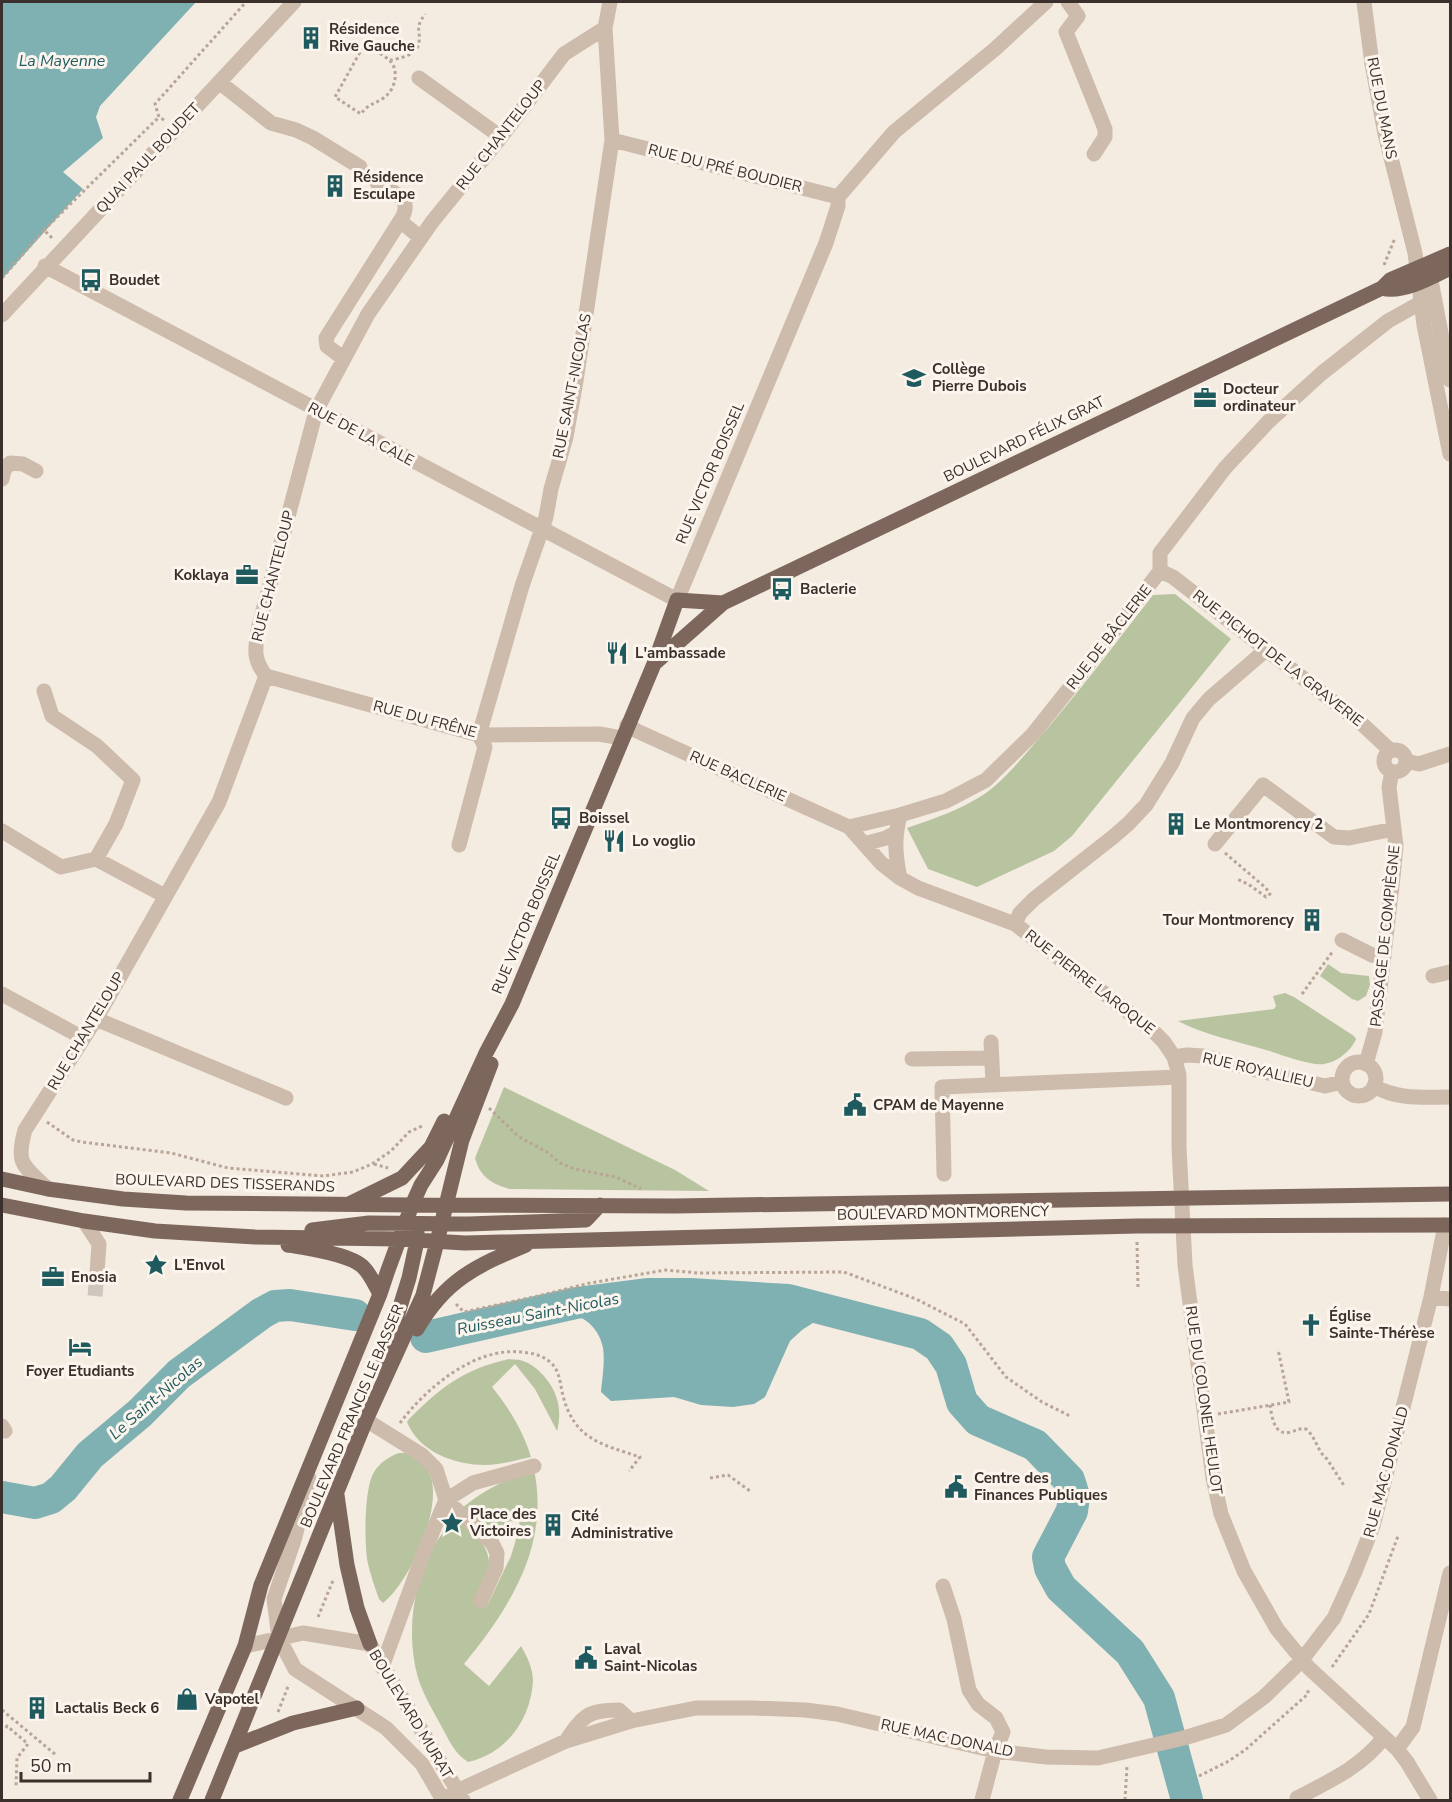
<svg xmlns="http://www.w3.org/2000/svg" width="1452" height="1802" viewBox="0 0 1452 1802" font-family="'Nunito Sans',sans-serif">
	<style>
		.green { fill: #b8c4a0 }
		.water { fill: #7fb0b2 }
		.lines { fill: none; stroke-linecap: round; stroke-linejoin: round }
		.river { stroke: #7fb0b2; stroke-width: 32 }
		.minor-tunnel { stroke: #cfc6bd; stroke-width: 15; stroke-dasharray: 15 8; stroke-linecap: butt }
		.path { stroke: #b9a596; stroke-width: 3; stroke-dasharray: 3 3; stroke-linecap: butt }
		.minor { stroke: #cdbbac; stroke-width: 15 }
		.major { stroke: #7d675c; stroke-width: 15 }
		.labels { text-anchor: middle; dominant-baseline: central; stroke-width: 6; stroke-linejoin: round; paint-order: stroke }
		.poi-label { font-size: 15px; font-weight: bold; fill: #3b302b; stroke: #fbf5ee; text-anchor: start }
		.street-label { font-size: 15px; fill: #3b302b; stroke: #fbf5ee }
		.water-label { font-size: 16px; font-style: italic; fill: #1f5a5e; stroke: #fbf5ee }
	</style>
	<rect width="100%" height="100%" fill="#f4ebe1"/>
	<path class="green" d="M1175 594 1231 639 1072 836 1054 851 977 887 928 869 907 828C933 819 960 810 983 795 1004 781 1019 761 1035 743 1076 696 1114 645 1153 595Z
		M1328 964 1341 973 1369 976 1370 985 1366 996 1358 1001 1352 999 1320 976Z
		M1285 993 1294 997 1354 1036 1356 1039C1351 1051 1337 1062 1324 1064 1310 1066 1280 1054 1266 1050 1236 1041 1205 1035 1178 1021L1274 1009 1276 1006 1273 996Z
		M504 1087 675 1170 709 1191 510 1189C492 1184 480 1177 475 1158Z
		M509 1359C514 1360 519 1359 523 1361 529 1363 535 1367 539 1371 557 1388 563 1408 557 1431L535 1389 515 1364 492 1387C509 1408 523 1431 531 1457 516 1460 500 1465 485 1465 455 1465 419 1452 407 1422L409 1419C441 1387 464 1369 509 1359Z
		M399 1453H409C415 1458 425 1465 429 1472 445 1505 410 1582 383 1603L379 1599C375 1588 371 1576 368 1564 364 1545 364 1488 374 1472 379 1463 390 1456 399 1453Z
		M534 1470C550 1545 510 1608 464 1664L489 1686 521 1646C527 1656 533 1669 533 1681 531 1719 506 1754 468 1762 453 1753 448 1737 439 1722 432 1709 424 1695 419 1681 407 1642 411 1596 427 1559 434 1543 445 1530 455 1517 465 1526 479 1536 485 1548 494 1565 487 1588 486 1605L488 1604 511 1556 520 1526 519 1522 509 1521 507 1525 501 1531 498 1532 487 1528 462 1508C486 1489 506 1479 534 1470Z"/>
	<path class="water" d="M2 2H196L100 106 96 117 103 138 63 172 83 189 2 279Z
		M659 1299 819 1319 802 1330 790 1341 765 1397 754 1404 733 1407 701 1405 674 1397 611 1401 601 1392C602 1379 606 1357 602 1344 599 1331 587 1318 574 1315L645 1300Z
		M1185 1756 1202 1800H1180L1167 1761Z"/>
	<g class="lines">
		<path class="river" d="M426 1337 576 1303 647 1294H690L788 1300 920 1334 939 1347 951 1365 962 1402 978 1420 1035 1445 1069 1480 1074 1496 1072 1511 1048 1557 1050 1568 1061 1588 1130 1652 1159 1698 1187 1800
			M2 1497 35 1503 51 1498 63 1488 90 1455 140 1413 179 1374 262 1313 275 1306 290 1305 355 1315"/>
		<path class="minor-tunnel" d="M95 1296 97 1273"/>
		<path class="path" d="M364 45C372 50 383 54 389 60 399 68 396 87 387 95 378 104 369 102 361 114L335 97 364 45 369 37
			M390 60C399 59 417 55 419 43 421 28 414 30 425 14
			M164 120 159 117 155 104 246 2
			M44 230 159 117
			M1384 265 1395 238
			M2 278 44 230 52 238
			M1225 853 1266 888 1270 894 1266 897 1248 884 1237 879
			M1302 994 1333 951
			M489 1108 519 1137 547 1152 560 1163 575 1169 616 1177 641 1189
			M47 1122 73 1140 82 1142 171 1153 228 1168 323 1176 353 1172 372 1164 391 1151 409 1132 424 1125
			M374 1164 388 1168
			M1137 1242 1138 1288
			M456 1304 464 1312 538 1296 590 1283 666 1270 698 1273 844 1272 916 1299 965 1324 1006 1377 1042 1402 1070 1416
			M1270 1405C1272 1417 1274 1437 1291 1432 1297 1430 1299 1428 1306 1429 1316 1437 1317 1451 1327 1459L1345 1487
			M1218 1414 1289 1402 1278 1349
			M400 1423C426 1388 475 1347 521 1352 532 1353 542 1355 550 1362 560 1370 560 1384 563 1396 575 1440 601 1444 640 1457L629 1471
			M710 1478 728 1475 750 1491
			M318 1617 334 1578
			M1332 1667 1369 1614 1398 1536
			M2 1710 56 1755
			M278 1712 289 1684
			M6 1728 7 1726 28 1744 17 1758 16 1786
			M1199 1776 1227 1762 1245 1750 1308 1694V1690
			M1125 1800 1127 1766"/>
		<path class="minor" d="M1068 2 1078 16 1066 32 1105 129V137L1094 154
			M1364 2 1372 64 1385 134 1415 253 1424 325 1450 454
			M419 78 501 137
			M219 82 271 123 296 130 313 138 360 167
			M612 140 838 197
			M377 183C395 194 415 198 400 221L421 238
			M1428 265 1450 380
			M45 266 677 600 826 243 838 206V197L894 132 995 49 1046 2
			M2 315 294 2
			M344 359 327 346 326 338 400 221
			M2 479 4 470 10 463 23 464 36 471
			M1160 571 1173 577 1362 724 1391 751
			M266 676 479 735 599 734 622 738
			M44 691 52 716 97 746 133 780 116 824 96 859
			M627 725 637 731 849 827 881 863 900 878 918 888 1015 924 1154 1032 1164 1042 1174 1057 1179 1075V1147L1185 1265 1213 1478 1221 1514 1244 1571 1277 1629 1309 1668 1397 1749 1407 1762 1430 1800
			M1384 761a11 11 0 1 1 22 0a11 11 0 1 1-22 0Z
			M1406 761 1419 764 1450 754
			M849 827 900 815 946 801 986 780 1033 734 1076 680 1160 571V553L1225 468 1268 422 1322 373 1388 321 1422 302 1435 300
			M2 831 61 867 96 859 165 896
			M864 844 886 838 895 833
			M1215 844 1263 785 1334 837 1349 838 1394 829
			M459 845 485 747 479 735 522 586 546 517 551 489 566 437 576 381 612 140 605 28 610 2
			M900 878C895 854 894 838 900 815
			M1015 924 1020 913 1034 899 1113 837 1128 824 1146 805 1172 763 1193 718 1209 699 1267 649
			M1342 940 1372 955 1384 957
			M1433 976 1450 972
			M2 994 83 1038
			M96 1019 286 1098
			M991 1042 993 1084
			M1174 1057 1187 1055 1203 1056 1264 1072 1325 1086 1342 1082
			M912 1059 992 1058
			M1342 1079a17 17 0 1 1 34 0a17 17 0 1 1-34 0Z
			M1366 1064 1375 1032 1393 877 1396 846 1389 787 1392 772
			M1374 1086C1397 1100 1425 1097 1450 1097
			M944 1174 942 1087 1179 1077
			M48 1189C24 1166 15 1165 25 1130L96 1019 219 802 266 676C253 659 255 650 258 630L316 411 368 314 432 222 501 137 564 54 605 28
			M84 1221 99 1244 97 1273
			M1431 1297 1450 1299
			M366 1420 422 1455 436 1469 446 1500 492 1543 497 1553 496 1568 481 1601
			M2 1426 5 1431
			M309 1478 295 1537 274 1599 279 1638 295 1669 386 1728 422 1764 443 1800
			M943 1586 954 1619 969 1690 978 1704 996 1718 1003 1732 995 1751 982 1800
			M245 1646 303 1633 370 1644 463 1800
			M382 1667 424 1552 446 1500 473 1483 534 1466
			M566 1741C583 1716 587 1710 619 1710L631 1721
			M1397 1749 1413 1727 1450 1573
			M1297 1798C1328 1782 1363 1766 1384 1737
			M443 1800 457 1791 566 1741 631 1721 696 1708H753L805 1710 837 1714 995 1751 1046 1757 1098 1758 1184 1738 1226 1725 1264 1697 1301 1661 1334 1618 1354 1574 1373 1526 1431 1297 1445 1225"/>
		<path class="major" d="M1382 288C1402 294 1432 277 1450 268
			M656 662 723 603
			M2 1179 48 1189 123 1199 186 1203 412 1205 675 1206 1450 1194
			M351 1203 402 1178 431 1147 444 1121
			M2 1205 84 1221 155 1231 255 1237 399 1239 465 1243 1137 1226 1450 1225
			M312 1230 369 1223 469 1224 586 1220 600 1205
			M288 1245C307 1248 348 1254 362 1266 370 1273 375 1285 380 1294
			M417 1329C445 1280 476 1266 526 1245
			M381 1368 409 1278 417 1241V1232
			M337 1495 347 1565 357 1608 370 1644
			M235 1746 293 1723 357 1708
			M180 1800 245 1646 261 1585 380 1294 388 1270 412 1205 421 1185 437 1160 486 1053 512 1004 654 664 677 600 723 603 1382 288 1390 280 1450 254
			M212 1800 366 1420 423 1295 437 1242 462 1140 491 1064"/>
	</g>
	<defs>
		<g id="building-bare" transform="scale(1.8)"><path d="M-4-6H4V6H1V3H-1V6H-4ZM-2.5-4.3h1.7v1.8h-1.7ZM.8-4.3h1.7v1.8H.8ZM-2.5-1h1.7V.8h-1.7ZM.8-1h1.7V.8H.8Z" fill="#1f5a5e" stroke="#fbf5ee" stroke-width="2.5" paint-order="stroke"/></g>
		<g id="bus-bare" transform="scale(1.8)"><path d="M-5-6H5V4H4V6H2V4H-2V6H-4V4H-5ZM-3.5-4V0h7V-4ZM-3.5 1.2v1.5H-2V1.2ZM2 1.2v1.5H3.5V1.2Z" fill="#1f5a5e" stroke="#fbf5ee" stroke-width="2.5" paint-order="stroke"/></g>
		<g id="school-bare" transform="scale(1.8)"><path d="M0-5L7-2L0 1L-7-2ZM-4 1L0 2.5L4 1V4Q0 6-4 4Z" fill="#1f5a5e" stroke="#fbf5ee" stroke-width="2.5" paint-order="stroke"/></g>
		<g id="office-bare" transform="scale(1.8)"><path d="M-6-3h4V-5.5h4V-3h4V5H-6ZM-1-4.5V-3h2v-1.5ZM-6 0V1H6V0Z" fill="#1f5a5e" stroke="#fbf5ee" stroke-width="2.5" paint-order="stroke"/></g>
		<g id="restaurant-bare" transform="scale(1.8)"><path d="M-5-6h1v4h1v-4h1v4h1v-4h1v5L-1.5 .5V6h-2V.5L-5-1ZM5-6V6H3V1.5H1.5Q1.5-4 5-6Z" fill="#1f5a5e" stroke="#fbf5ee" stroke-width="2.5" paint-order="stroke"/></g>
		<g id="civic-bare" transform="scale(1.8)"><path d="M-.6-6.5H3V-4.5H.6V-3L4-1V1h2V6H-6V1h2V-1L-.6-3ZM-1.2 2.5V6h2.4V2.5Z" fill="#1f5a5e" stroke="#fbf5ee" stroke-width="2.5" paint-order="stroke"/></g>
		<g id="sight-bare" transform="scale(1.8)"><path d="M0-6L1.8-2.2L6-1.7L2.9 1.2L3.7 5.4L0 3.3L-3.7 5.4L-2.9 1.2L-6-1.7L-1.8-2.2Z" fill="#1f5a5e" stroke="#fbf5ee" stroke-width="2.5" paint-order="stroke"/></g>
		<g id="church-bare" transform="scale(1.8)"><path d="M-1.2-6h2.4v3.5h3.3v2.4h-3.3V6h-2.4V-.1h-3.3v-2.4h3.3Z" fill="#1f5a5e" stroke="#fbf5ee" stroke-width="2.5" paint-order="stroke"/></g>
		<g id="hotel-bare" transform="scale(1.8)"><path d="M-6-4.5h1.5V1H6V5H4.5V3h-9V5H-6ZM-4 0a1.8 1.8 0 1 1 3.6 0ZM.5 0V-2.5h3Q6-2.5 6 0Z" fill="#1f5a5e" stroke="#fbf5ee" stroke-width="2.5" paint-order="stroke"/></g>
		<g id="shop-bare" transform="scale(1.8)"><path d="M-5-2.5h2.3a2.7 3.5 0 0 1 5.4 0H5L5.5 6h-11ZM-1.5-2.5h3a1.5 2.3 0 0 0-3 0Z" fill="#1f5a5e" stroke="#fbf5ee" stroke-width="2.5" paint-order="stroke"/></g>
	</defs>
	<g fill-rule="evenodd">
		<use href="#building-bare" x="311" y="38"/>
		<use href="#building-bare" x="335" y="186"/>
		<use href="#bus-bare" x="91" y="280"/>
		<use href="#school-bare" x="914" y="378"/>
		<use href="#office-bare" x="1205" y="398"/>
		<use href="#office-bare" x="247" y="575"/>
		<use href="#bus-bare" x="782" y="589"/>
		<use href="#restaurant-bare" x="617" y="653"/>
		<use href="#bus-bare" x="561" y="818"/>
		<use href="#building-bare" x="1176" y="824"/>
		<use href="#restaurant-bare" x="614" y="841"/>
		<use href="#building-bare" x="1312" y="920"/>
		<use href="#civic-bare" x="855" y="1105"/>
		<use href="#sight-bare" x="156" y="1265"/>
		<use href="#office-bare" x="53" y="1277"/>
		<use href="#church-bare" x="1311" y="1325"/>
		<use href="#hotel-bare" x="80" y="1347"/>
		<use href="#civic-bare" x="956" y="1487"/>
		<use href="#sight-bare" x="452" y="1523"/>
		<use href="#building-bare" x="553" y="1525"/>
		<use href="#civic-bare" x="586" y="1658"/>
		<use href="#shop-bare" x="187" y="1699"/>
		<use href="#building-bare" x="37" y="1708"/>
	</g>
	<g class="labels">
		<g class="poi-label">
			<text x="329" y="29">Résidence<tspan x="329" dy="17">Rive Gauche</tspan></text>
			<text x="353" y="177">Résidence<tspan x="353" dy="17">Esculape</tspan></text>
			<text x="109" y="280">Boudet</text>
			<text x="932" y="369">Collège<tspan x="932" dy="17">Pierre Dubois</tspan></text>
			<text x="1223" y="389">Docteur<tspan x="1223" dy="17">ordinateur</tspan></text>
			<text x="229" y="575" text-anchor="end">Koklaya</text>
			<text x="800" y="589">Baclerie</text>
			<text x="635" y="653">L'ambassade</text>
			<text x="579" y="818">Boissel</text>
			<text x="1194" y="824">Le Montmorency 2</text>
			<text x="632" y="841">Lo voglio</text>
			<text x="1294" y="920" text-anchor="end">Tour Montmorency</text>
			<text x="873" y="1105">CPAM de Mayenne</text>
			<text x="174" y="1265">L'Envol</text>
			<text x="71" y="1277">Enosia</text>
			<text x="1329" y="1316">Église<tspan x="1329" dy="17">Sainte-Thérèse</tspan></text>
			<text x="80" y="1371" text-anchor="middle">Foyer Etudiants</text>
			<text x="974" y="1478">Centre des<tspan x="974" dy="17">Finances Publiques</tspan></text>
			<text x="470" y="1514">Place des<tspan x="470" dy="17">Victoires</tspan></text>
			<text x="571" y="1516">Cité<tspan x="571" dy="17">Administrative</tspan></text>
			<text x="604" y="1649">Laval<tspan x="604" dy="17">Saint-Nicolas</tspan></text>
			<text x="205" y="1699">Vapotel</text>
			<text x="55" y="1708">Lactalis Beck 6</text>
		</g>
		<g class="street-label">
			<text transform="translate(1382 108) rotate(79)">RUE DU MANS</text>
			<text transform="translate(501 135) rotate(-52)">RUE CHANTELOUP</text>
			<text transform="translate(148 158) rotate(-47)">QUAI PAUL BOUDET</text>
			<text transform="translate(725 168) rotate(14)">RUE DU PRÉ BOUDIER</text>
			<text transform="translate(572 386) rotate(-79)">RUE SAINT-NICOLAS</text>
			<text transform="translate(361 434) rotate(28)">RUE DE LA CALE</text>
			<text transform="translate(1024 439) rotate(-26)">BOULEVARD FÉLIX GRAT</text>
			<text transform="translate(710 473) rotate(-67)">RUE VICTOR BOISSEL</text>
			<text transform="translate(273 576) rotate(-76)">RUE CHANTELOUP</text>
			<text transform="translate(1109 637) rotate(-52)">RUE DE BÂCLERIE</text>
			<text transform="translate(1278 658) rotate(38)">RUE PICHOT DE LA GRAVERIE</text>
			<text transform="translate(425 719) rotate(15)">RUE DU FRÊNE</text>
			<text transform="translate(738 776) rotate(24)">RUE BACLERIE</text>
			<text transform="translate(526 923) rotate(-67)">RUE VICTOR BOISSEL</text>
			<text transform="translate(1385 936) rotate(-84)">PASSAGE DE COMPIÈGNE</text>
			<text transform="translate(1090 982) rotate(38)">RUE PIERRE LAROQUE</text>
			<text transform="translate(86 1031) rotate(-59)">RUE CHANTELOUP</text>
			<text transform="translate(1258 1070) rotate(13)">RUE ROYALLIEU</text>
			<text transform="translate(225 1183) rotate(2)">BOULEVARD DES TISSERANDS</text>
			<text transform="translate(943 1213) rotate(-1)">BOULEVARD MONTMORENCY</text>
			<text transform="translate(1204 1400) rotate(82)">RUE DU COLONEL HEULOT</text>
			<text transform="translate(352 1416) rotate(-67)">BOULEVARD FRANCIS LE BASSER</text>
			<text transform="translate(1386 1472) rotate(-75)">RUE MAC DONALD</text>
			<text transform="translate(411 1714) rotate(59)">BOULEVARD MURAT</text>
			<text transform="translate(947 1738) rotate(12)">RUE MAC DONALD</text>
		</g>
		<g class="water-label">
			<text x="62" y="61">La Mayenne</text>
			<text transform="translate(538 1314) rotate(-11)">Ruisseau Saint-Nicolas</text>
			<text transform="translate(156 1398) rotate(-41)">Le Saint-Nicolas</text>
		</g>
	</g>
	<rect width="1452" height="1802" fill="none" stroke="#3b302b" stroke-width="6"/>
	<path d="M21 1772v9h129v-9" fill="none" stroke="#3b302b" stroke-width="3"/>
	<text x="30" y="1772" font-size="18" fill="#3b302b" stroke="#fbf5ee" stroke-width="4.5" paint-order="stroke">50 m</text>
</svg>
